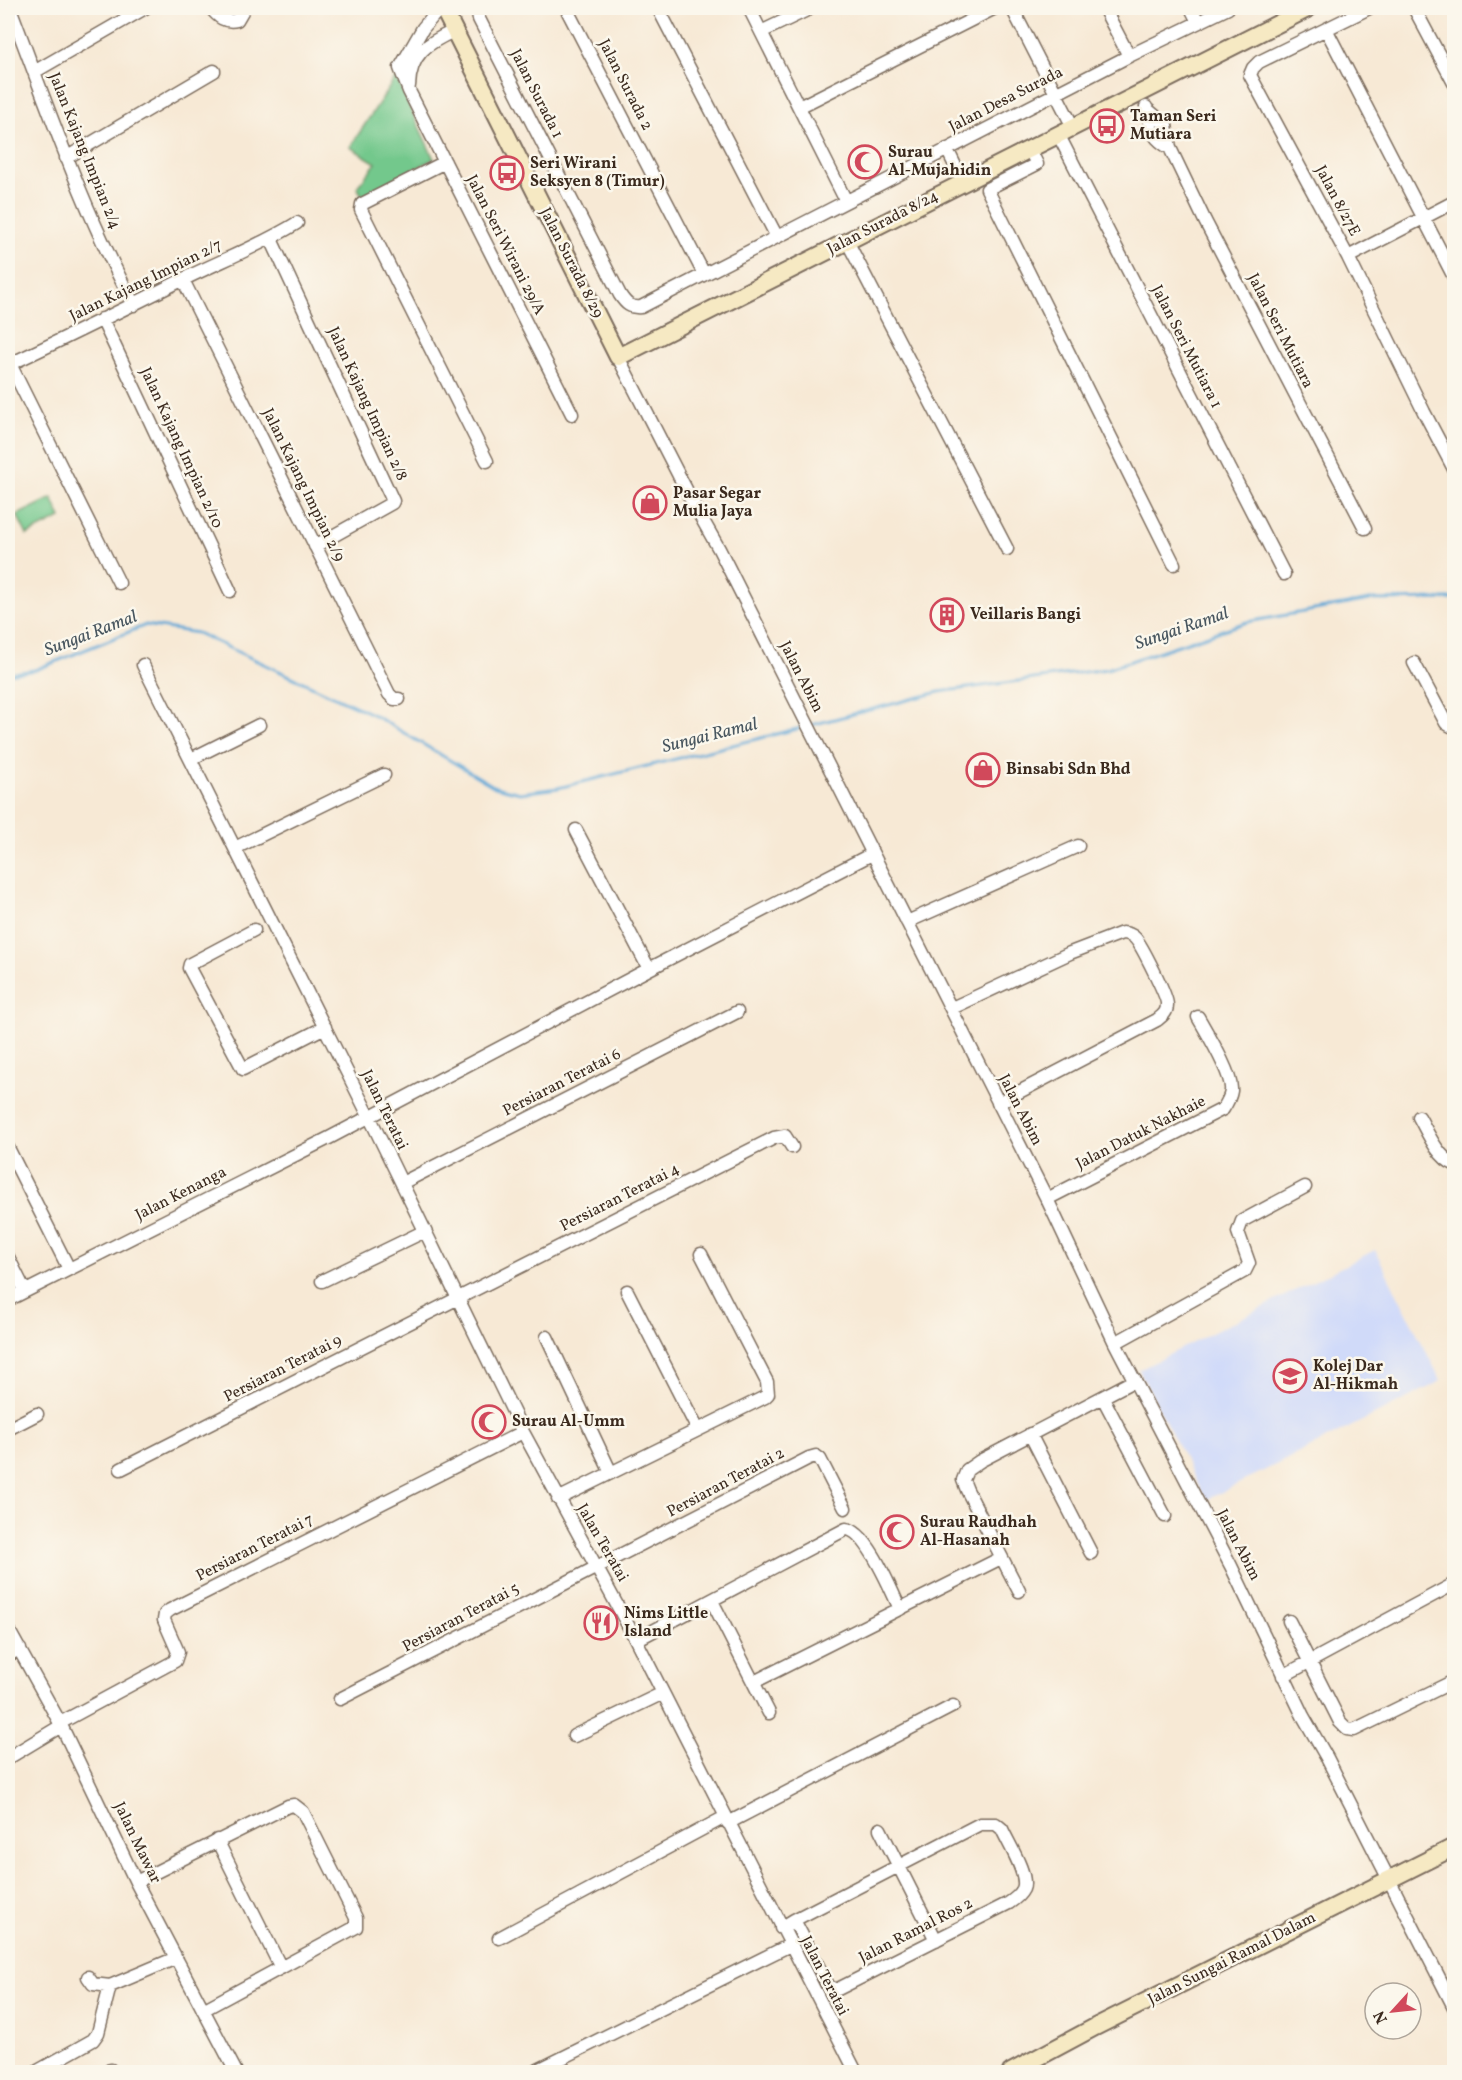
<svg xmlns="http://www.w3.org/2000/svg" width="1462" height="2080" viewBox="0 0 1462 2080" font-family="Vollkorn,serif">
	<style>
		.built { fill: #d0daf9 }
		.green { fill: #73c88c; stroke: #577955; stroke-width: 1.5 }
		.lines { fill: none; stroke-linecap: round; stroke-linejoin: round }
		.stream { stroke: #60a8d7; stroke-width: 3 }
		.street-casing { stroke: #7d6d5e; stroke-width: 15 }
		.secondary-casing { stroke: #7d6d5e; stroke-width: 20 }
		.street { stroke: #fff; stroke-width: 12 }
		.secondary { stroke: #f6e9c3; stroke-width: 16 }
		.labels { text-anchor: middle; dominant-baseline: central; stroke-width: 5; stroke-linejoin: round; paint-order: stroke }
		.street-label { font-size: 16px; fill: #3b2a1e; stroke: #fbf7ec }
		.poi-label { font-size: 16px; font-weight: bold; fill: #3b2a1e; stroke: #fbf7ec; text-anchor: start }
		.water-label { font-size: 18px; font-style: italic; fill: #48565f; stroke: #fbf7ec }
	</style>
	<rect width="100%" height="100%" fill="#fbf7ec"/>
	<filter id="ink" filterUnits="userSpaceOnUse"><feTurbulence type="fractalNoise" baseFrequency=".0167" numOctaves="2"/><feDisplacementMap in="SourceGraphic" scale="12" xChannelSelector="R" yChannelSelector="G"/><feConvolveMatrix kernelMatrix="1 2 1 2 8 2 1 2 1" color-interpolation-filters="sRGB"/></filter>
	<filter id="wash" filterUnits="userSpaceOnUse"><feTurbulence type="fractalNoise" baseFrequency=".008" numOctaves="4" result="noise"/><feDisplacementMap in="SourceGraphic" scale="24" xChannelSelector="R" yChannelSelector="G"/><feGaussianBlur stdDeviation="1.35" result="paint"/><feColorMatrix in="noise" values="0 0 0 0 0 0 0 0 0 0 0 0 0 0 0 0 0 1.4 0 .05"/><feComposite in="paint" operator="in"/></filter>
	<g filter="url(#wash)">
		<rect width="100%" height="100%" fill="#f7e9d5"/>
		<path class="built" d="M1375 1250 1441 1381 1206 1500 1139 1370Z"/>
		<path class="green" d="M396 77 434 159 363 197 357 187 376 163 350 147Z
			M52 498 61 518 27 535 17 515Z"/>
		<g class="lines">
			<path class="stream" d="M8 674 35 670 146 625 197 633 372 714 495 787 520 793 558 788 805 727
				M811 725 939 692 1107 669 1247 622 1370 600 1454 599"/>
		</g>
	</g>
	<g filter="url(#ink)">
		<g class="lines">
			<g class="street-casing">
				<path id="street" d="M10 8C48 108 83 210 134 305
					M211 8C218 17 225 23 237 20L244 8
					M440 8 423 28 400 68 409 91 572 414
					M477 8 479 19 620 295C626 304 630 308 641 307L1129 56 1228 8
					M566 8 704 274
					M658 8 777 237
					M749 8 846 201
					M1012 8 1073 127
					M1104 8 1129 56
					M1191 8 1198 22
					M1369 8 1259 62 1253 68 1250 75 1348 257 1424 412 1454 469
					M1414 8 1454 83
					M1326 29 1454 277
					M761 32 811 8
					M34 72 145 8
					M409 86C410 54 427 43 454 31
					M799 107 995 8
					M1146 107C1152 128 1149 136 1170 148
					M1147 109 1166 125 1170 148 1205 221 1365 528
					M1058 134 1284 574
					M1029 148 1037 164 987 189 1174 564
					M947 149 963 182
					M66 158 214 71
					M445 162 362 204 361 210 487 461
					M271 239 393 501 392 503 315 546
					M847 241 1007 549
					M1348 257 1454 202
					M183 280 389 694 394 699H399
					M102 319 230 591
					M618 357 693 503 719 549 1047 1199 1115 1343 1231 1566 1303 1716 1327 1758 1454 2007
					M8 360 119 583
					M8 365C66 338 124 309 182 280 220 261 260 246 297 223
					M1414 663 1446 723 1451 726 1454 725
					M143 665 369 1116 523 1432 636 1640 856 2072
					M191 759 259 725
					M235 848 384 775
					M907 922 1078 846
					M254 930 190 964 189 968 243 1069 325 1027
					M649 969 872 854
					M952 1008 1070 953 1122 933C1127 933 1131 934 1135 938 1141 944 1168 997 1167 1005 1167 1013 1162 1016 1157 1020L998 1103
					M1419 1117C1427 1131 1438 1158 1454 1164
					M8 1148 69 1269
					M402 1183 737 1012
					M1047 1199 1223 1109C1227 1103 1230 1098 1231 1091 1233 1075 1207 1033 1198 1017
					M8 1257 25 1291
					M322 1281 425 1231
					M627 1291 698 1430
					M8 1300 329 1138 649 969 576 830
					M547 1337 611 1473
					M1115 1343 1245 1271 1249 1263 1238 1232 1242 1221 1305 1187
					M1103 1398 1165 1516
					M8 1429 37 1414
					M1030 1434 1091 1553
					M121 1469 774 1138 785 1136 792 1147
					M558 1499 765 1397 768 1394 767 1382 701 1254
					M1019 1591 967 1490 963 1480 967 1470 980 1461 1135 1380
					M712 1601 769 1713
					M1289 1621 1340 1722 1347 1729 1354 1730 1454 1681
					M8 1629 60 1723 136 1882 236 2072
					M636 1640 846 1529C867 1530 891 1590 900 1609
					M8 1655 20 1649
					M1283 1676 1454 1584
					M754 1682 1001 1558
					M340 1699C496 1618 653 1539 809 1458L816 1456 820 1459 845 1508
					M60 1723 175 1661 178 1652 164 1620 165 1614 170 1610 523 1432
					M574 1736 663 1693
					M8 1758 61 1726
					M728 1823 953 1706
					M880 1829 936 1940
					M217 1840 281 1968
					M136 1882 288 1806 294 1805 303 1812 356 1918V1927L203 2010
					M781 1928 794 1920 980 1824H996L1002 1829C1008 1843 1029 1875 1023 1889 1020 1895 1015 1899 1009 1903L838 1989H833L828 1985 794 1920
					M499 1938 725 1817
					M88 1977 93 1984 110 1986 176 1958
					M538 2070 790 1945
					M36 2072 93 2040 98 2033 110 1986
					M104 2072 111 2070"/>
			</g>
			<g class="secondary-casing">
				<path id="secondary" d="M443 8 618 357 1309 8
					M1011 2072 1095 2027 1454 1847"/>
			</g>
			<use href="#street" class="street"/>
			<use href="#secondary" class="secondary"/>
		</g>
	</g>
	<defs>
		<g id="bus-ring" transform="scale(1.725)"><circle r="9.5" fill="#fbf7ec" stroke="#d1495b" stroke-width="1.5"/><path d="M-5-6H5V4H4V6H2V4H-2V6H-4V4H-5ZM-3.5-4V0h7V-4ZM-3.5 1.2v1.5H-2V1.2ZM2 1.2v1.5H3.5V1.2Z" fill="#d1495b"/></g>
		<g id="mosque-ring" transform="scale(1.725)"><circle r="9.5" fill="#fbf7ec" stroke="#d1495b" stroke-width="1.5"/><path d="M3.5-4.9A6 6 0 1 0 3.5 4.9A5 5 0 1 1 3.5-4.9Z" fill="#d1495b"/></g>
		<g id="shop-ring" transform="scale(1.725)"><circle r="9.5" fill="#fbf7ec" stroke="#d1495b" stroke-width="1.5"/><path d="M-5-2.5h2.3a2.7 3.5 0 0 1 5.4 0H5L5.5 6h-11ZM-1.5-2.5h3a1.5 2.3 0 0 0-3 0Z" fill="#d1495b"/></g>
		<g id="building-ring" transform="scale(1.725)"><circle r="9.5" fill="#fbf7ec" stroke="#d1495b" stroke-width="1.5"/><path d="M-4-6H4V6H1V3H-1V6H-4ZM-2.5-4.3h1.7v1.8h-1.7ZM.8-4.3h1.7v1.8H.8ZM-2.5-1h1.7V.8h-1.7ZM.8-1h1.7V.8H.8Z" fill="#d1495b"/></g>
		<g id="university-ring" transform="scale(1.725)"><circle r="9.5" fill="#fbf7ec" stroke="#d1495b" stroke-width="1.5"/><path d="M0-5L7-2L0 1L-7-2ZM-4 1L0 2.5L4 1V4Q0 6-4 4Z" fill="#d1495b"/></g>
		<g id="restaurant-ring" transform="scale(1.725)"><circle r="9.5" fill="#fbf7ec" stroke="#d1495b" stroke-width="1.5"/><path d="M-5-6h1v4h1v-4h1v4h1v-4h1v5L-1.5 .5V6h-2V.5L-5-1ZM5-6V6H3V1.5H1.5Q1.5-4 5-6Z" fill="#d1495b"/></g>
	</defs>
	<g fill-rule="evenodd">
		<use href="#bus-ring" x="1107" y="126"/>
		<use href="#mosque-ring" x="865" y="162"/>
		<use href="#bus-ring" x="507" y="173"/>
		<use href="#shop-ring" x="650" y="503"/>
		<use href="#building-ring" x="947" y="615"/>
		<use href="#shop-ring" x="983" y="770"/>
		<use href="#university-ring" x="1290" y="1376"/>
		<use href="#mosque-ring" x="489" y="1422"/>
		<use href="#mosque-ring" x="897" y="1532"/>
		<use href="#restaurant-ring" x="601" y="1623"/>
	</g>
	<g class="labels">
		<g class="street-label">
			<text transform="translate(625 85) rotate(63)">Jalan Surada 2</text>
			<text transform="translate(536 94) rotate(63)">Jalan Surada 1</text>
			<text transform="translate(1006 100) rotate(-27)">Jalan Desa Surada</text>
			<text transform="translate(84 151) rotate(68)">Jalan Kajang Impian 2/4</text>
			<text transform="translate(1337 201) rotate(62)">Jalan 8/27E</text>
			<text transform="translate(883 223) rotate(-27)">Jalan Surada 8/24</text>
			<text transform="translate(505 245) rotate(63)">Jalan Seri Wirani 29/A</text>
			<text transform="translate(571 263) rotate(63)">Jalan Surada 8/29</text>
			<text transform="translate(146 281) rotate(-26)">Jalan Kajang Impian 2/7</text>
			<text transform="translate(1280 331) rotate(63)">Jalan Seri Mutiara</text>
			<text transform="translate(1186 347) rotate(63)">Jalan Seri Mutiara 1</text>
			<text transform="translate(367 404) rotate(65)">Jalan Kajang Impian 2/8</text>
			<text transform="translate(181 448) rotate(65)">Jalan Kajang Impian 2/10</text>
			<text transform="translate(303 485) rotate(64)">Jalan Kajang Impian 2/9</text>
			<text transform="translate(801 677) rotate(63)">Jalan Abim</text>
			<text transform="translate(562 1083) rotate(-27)">Persiaran Teratai 6</text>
			<text transform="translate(384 1110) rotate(64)">Jalan Teratai</text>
			<text transform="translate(1020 1110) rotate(63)">Jalan Abim</text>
			<text transform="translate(1141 1133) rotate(-27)">Jalan Datuk Nakhaie</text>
			<text transform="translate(181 1194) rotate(-27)">Jalan Kenanga</text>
			<text transform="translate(620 1198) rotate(-27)">Persiaran Teratai 4</text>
			<text transform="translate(283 1369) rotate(-27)">Persiaran Teratai 9</text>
			<text transform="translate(726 1483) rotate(-28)">Persiaran Teratai 2</text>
			<text transform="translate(602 1543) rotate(60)">Jalan Teratai</text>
			<text transform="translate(1238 1545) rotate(63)">Jalan Abim</text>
			<text transform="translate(255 1548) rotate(-27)">Persiaran Teratai 7</text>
			<text transform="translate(461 1618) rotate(-28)">Persiaran Teratai 5</text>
			<text transform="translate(137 1843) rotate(64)">Jalan Mawar</text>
			<text transform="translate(916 1931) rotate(-27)">Jalan Ramal Ros 2</text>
			<text transform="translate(1232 1959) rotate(-27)">Jalan Sungai Ramal Dalam</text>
			<text transform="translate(824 1976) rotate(63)">Jalan Teratai</text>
		</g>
		<g class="poi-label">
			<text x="1130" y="117">Taman Seri<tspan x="1130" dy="18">Mutiara</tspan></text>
			<text x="888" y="153">Surau<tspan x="888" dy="18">Al-Mujahidin</tspan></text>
			<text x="530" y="164">Seri Wirani<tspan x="530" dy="18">Seksyen 8 (Timur)</tspan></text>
			<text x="673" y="494">Pasar Segar<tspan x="673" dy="18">Mulia Jaya</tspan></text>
			<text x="970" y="615">Veillaris Bangi</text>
			<text x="1006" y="770">Binsabi Sdn Bhd</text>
			<text x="1313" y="1367">Kolej Dar<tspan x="1313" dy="18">Al-Hikmah</tspan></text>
			<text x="512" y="1422">Surau Al-Umm</text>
			<text x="920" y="1523">Surau Raudhah<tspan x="920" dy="18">Al-Hasanah</tspan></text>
			<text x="624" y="1614">Nims Little<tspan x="624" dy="18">Island</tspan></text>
		</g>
		<g class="water-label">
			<text transform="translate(1182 629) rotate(-19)">Sungai Ramal</text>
			<text transform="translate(91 634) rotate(-21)">Sungai Ramal</text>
			<text transform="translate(710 736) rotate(-14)">Sungai Ramal</text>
		</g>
	</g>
	<rect width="1462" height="2080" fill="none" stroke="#fbf7ec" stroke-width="30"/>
	<g transform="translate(1393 2011) rotate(243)"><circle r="28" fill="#fbf7ec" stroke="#aea59a" stroke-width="1.5"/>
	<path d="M0-4.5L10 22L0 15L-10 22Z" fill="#d1495b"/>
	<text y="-9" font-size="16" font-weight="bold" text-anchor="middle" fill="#3b2a1e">N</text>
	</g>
</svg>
